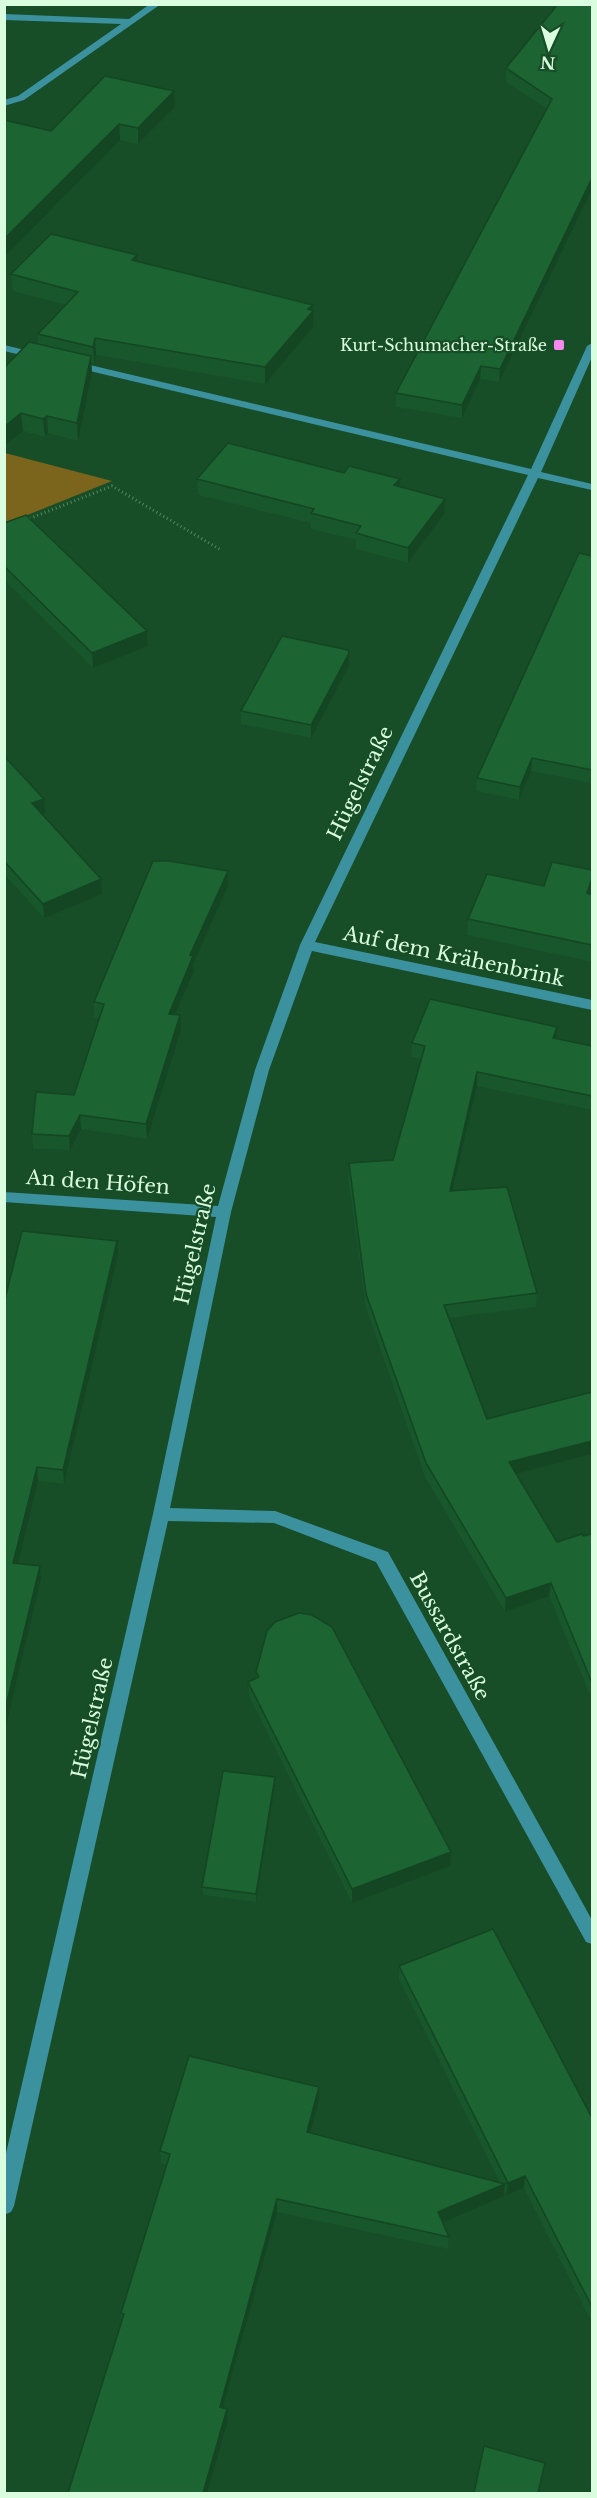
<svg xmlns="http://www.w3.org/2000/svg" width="597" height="2498" viewBox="0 0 597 2498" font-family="'Libre Baskerville',serif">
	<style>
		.green { fill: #7b641c }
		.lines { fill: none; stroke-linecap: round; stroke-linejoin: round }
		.path { stroke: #578663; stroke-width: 3; stroke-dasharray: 1 3; stroke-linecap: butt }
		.minor { fill: #3c919f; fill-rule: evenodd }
		.wall { fill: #18562b }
		.shaded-wall { fill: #144623 }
		.building { fill: #1c6432; stroke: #144623; stroke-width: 1.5 }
		.poi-dot { fill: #f689ee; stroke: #174d27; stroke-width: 2 }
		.labels { text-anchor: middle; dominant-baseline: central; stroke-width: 4.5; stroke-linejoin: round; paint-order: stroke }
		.far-poi-label { font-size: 16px; fill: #dafddf; stroke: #174d27; text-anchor: end }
		.street-label { font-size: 20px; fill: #dafddf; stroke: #174d27 }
	</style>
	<rect width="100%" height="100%" fill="#174d27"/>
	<path class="green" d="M5 453 112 481 5 524Z"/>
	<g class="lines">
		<path class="path" d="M26 520 112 486 221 550"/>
		<path class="minor" d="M150 4H161L24 100 4 106V100L18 96 121 24 4 20V14L129 19Z
			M592 343V357L541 472 592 484V490L538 478 315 942 592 1000V1010L312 951 269 1070 231 1212 170 1508 275 1511 388 1552 592 1920V1944L586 1942 376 1562 274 1523 168 1521 14 2206 11 2212 4 2215V2162L153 1514 216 1217 4 1202V1192L218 1206 255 1070 300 945 528 475 73 367 67 364 73 361 531 469 587 346Z
			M4 345 42 354 44 356 38 359 4 351Z"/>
	</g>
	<path class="wall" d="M592 4V189L499 382 480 379 462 418 396 407V393L547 109 506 82V68Z
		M174 91 175 107 138 144 120 140 51 131Z
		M137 255V261L313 305V327L265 384 96 355 94 364 91 363 92 374 78 441 48 433 45 437 23 431 4 446 38 344V334L66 305 13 291 11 274Z
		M344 473 400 479V487L445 499 444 514 408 563 356 549V540L311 529V523L198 495 197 479Z
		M4 523 147 631 148 646 93 668 4 580Z
		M592 556V783L531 771 519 800 476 791 477 778Z
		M349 653V666L311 738 241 724V711Z
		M4 756 45 813 42 814 102 894 44 918 4 874Z
		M592 870V890L591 894 592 895V962L467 935 468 919 544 886Z
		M228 871V886L193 964 194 971 175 1014 181 1030 147 1139 81 1129 70 1150 33 1149 32 1134 74 1095 100 1018 94 1017V1002Z
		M556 1039 592 1046V1110L477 1086 452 1191 537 1293 536 1307 449 1318 487 1419 592 1454 516 1474 557 1542 592 1534V1700L549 1596 505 1612 425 1477 366 1308 348 1177 349 1163 393 1160 422 1059 411 1057 412 1043Z
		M117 1241 118 1255 64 1484 38 1481 18 1563 40 1566 41 1579 4 1734V1303Z
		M256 1672 451 1852 450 1866 352 1903 249 1696 248 1682 257 1678Z
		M275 1777V1785L256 1902 203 1895 202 1887Z
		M399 1966 592 2118V2323L524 2188 506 2195 504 2191V2196L443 2222 449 2237 448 2249 277 2212 223 2408 228 2420 122 2320 121 2313 166 2165 161 2163 160 2151 319 2087V2100L310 2132 500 2183 399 1979Z"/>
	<path class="shaded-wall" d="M174 91 175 107 138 144V128Z
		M119 124 120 140 4 257V239Z
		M592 178V189L499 382 500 369Z
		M137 255 138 271 132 260Z
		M313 305V327L265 384V367Z
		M95 338 96 355 94 364 93 347Z
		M91 356 92 374 78 441 77 423Z
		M481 366 480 379 462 418V405Z
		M21 413 23 431 4 446V427Z
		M47 416 48 433 45 437 43 419Z
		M400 479 399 494 394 485Z
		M445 499 444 514 408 563V548Z
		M147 631 148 646 93 668 92 653Z
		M349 653V666L311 738V725Z
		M532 758 531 771 519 800 520 787Z
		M44 799 45 813 33 817 32 803Z
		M228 871V886L193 964 194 971 169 1028V1014L190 955Z
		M592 878V890L585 909 587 893Z
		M101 879 102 894 44 918 43 904Z
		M180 1015 181 1030 147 1139 146 1124Z
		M557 1027 556 1041 553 1038Z
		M477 1072V1086L449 1204 450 1191Z
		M80 1115 81 1129 70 1150 69 1136Z
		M117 1241 118 1255 64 1484 63 1470Z
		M592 1441V1454L508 1476 509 1462Z
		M37 1467 38 1481 15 1576 13 1563Z
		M40 1566 41 1579 4 1734V1714Z
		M551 1583 549 1596 505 1612 506 1598Z
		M275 1777V1785L256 1902V1894Z
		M451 1852 450 1866 352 1903V1889Z
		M319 2087V2100L307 2144V2132Z
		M525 2176 524 2188 506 2195 508 2183Z
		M505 2184 504 2196 437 2225 438 2212Z
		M277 2199V2212L220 2418V2407Z
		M227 2409 228 2420 207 2493H203Z"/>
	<path class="building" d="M558 4H592V178L500 369 481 366 462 405 396 393 552 99 506 68Z
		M105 76 174 91 138 128 119 124 4 239V120L51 131Z
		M51 234 137 255 132 260 313 305 308 309 313 311 265 367 95 338 93 347 38 334 78 292 11 274Z
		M29 342 91 356 77 423 47 416 43 419 21 413 4 427V368Z
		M228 443 344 473 349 466 400 479 394 485 445 499 408 548 356 533 361 526 311 513 314 509 197 479Z
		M26 515 147 631 92 653 4 566V523Z
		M579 553 592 556V770L532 758 520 787 477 778Z
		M282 636 348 650 349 653 311 725 241 711Z
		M4 756 44 799 32 803 101 879 43 904 4 861Z
		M153 861H169L228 871 190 955 193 956 169 1014 180 1015 146 1124 80 1115 69 1136 32 1134 36 1092 74 1095 104 1004 94 1002Z
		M552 862 592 870V878L587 893 592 895V945L468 919 487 874 544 886Z
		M430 999 557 1027 553 1038 592 1046V1096L477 1072 450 1191 507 1187 537 1293 444 1305 487 1419 592 1392V1441L509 1462 557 1542 582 1534 583 1536 592 1534V1683L551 1583 506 1598 426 1463 366 1294 349 1163 393 1160 425 1046 412 1043Z
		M22 1231 117 1241 63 1470 37 1467 13 1563 40 1566 4 1714V1303Z
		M299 1613 312 1615 332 1627 451 1852 352 1889 248 1682 259 1677 256 1672 267 1631 275 1622Z
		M223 1771 275 1777 256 1894 202 1887Z
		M493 1929 592 2118V2307L525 2176 508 2183 399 1966Z
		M189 2056 319 2087 307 2132 505 2184 438 2212 449 2237 277 2199 220 2407 227 2409 203 2493H68L124 2314 121 2313 170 2154 160 2151Z
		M484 2446 545 2463 538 2493H474Z"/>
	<rect class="poi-dot" x="553" y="339" width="12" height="12" rx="3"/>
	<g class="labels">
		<g class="far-poi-label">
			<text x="547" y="345">Kurt-Schumacher-Straße</text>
		</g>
		<g class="street-label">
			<text transform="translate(360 783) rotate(-64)">Hügelstraße</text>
			<text transform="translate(454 956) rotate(12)">Auf dem Krähenbrink</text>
			<text transform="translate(98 1182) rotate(4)">An den Höfen</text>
			<text transform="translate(195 1244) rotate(-77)">Hügelstraße</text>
			<text transform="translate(450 1636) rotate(61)">Bussardstraße</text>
			<text transform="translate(92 1718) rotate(-77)">Hügelstraße</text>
		</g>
	</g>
	<rect width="597" height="2498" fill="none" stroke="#dafddf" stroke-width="12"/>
	<g transform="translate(549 48) rotate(184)" stroke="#174d27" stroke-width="4.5" paint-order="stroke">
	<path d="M0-4.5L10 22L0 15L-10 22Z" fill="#dafddf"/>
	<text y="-9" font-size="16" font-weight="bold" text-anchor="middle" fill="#dafddf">N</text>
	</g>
</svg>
